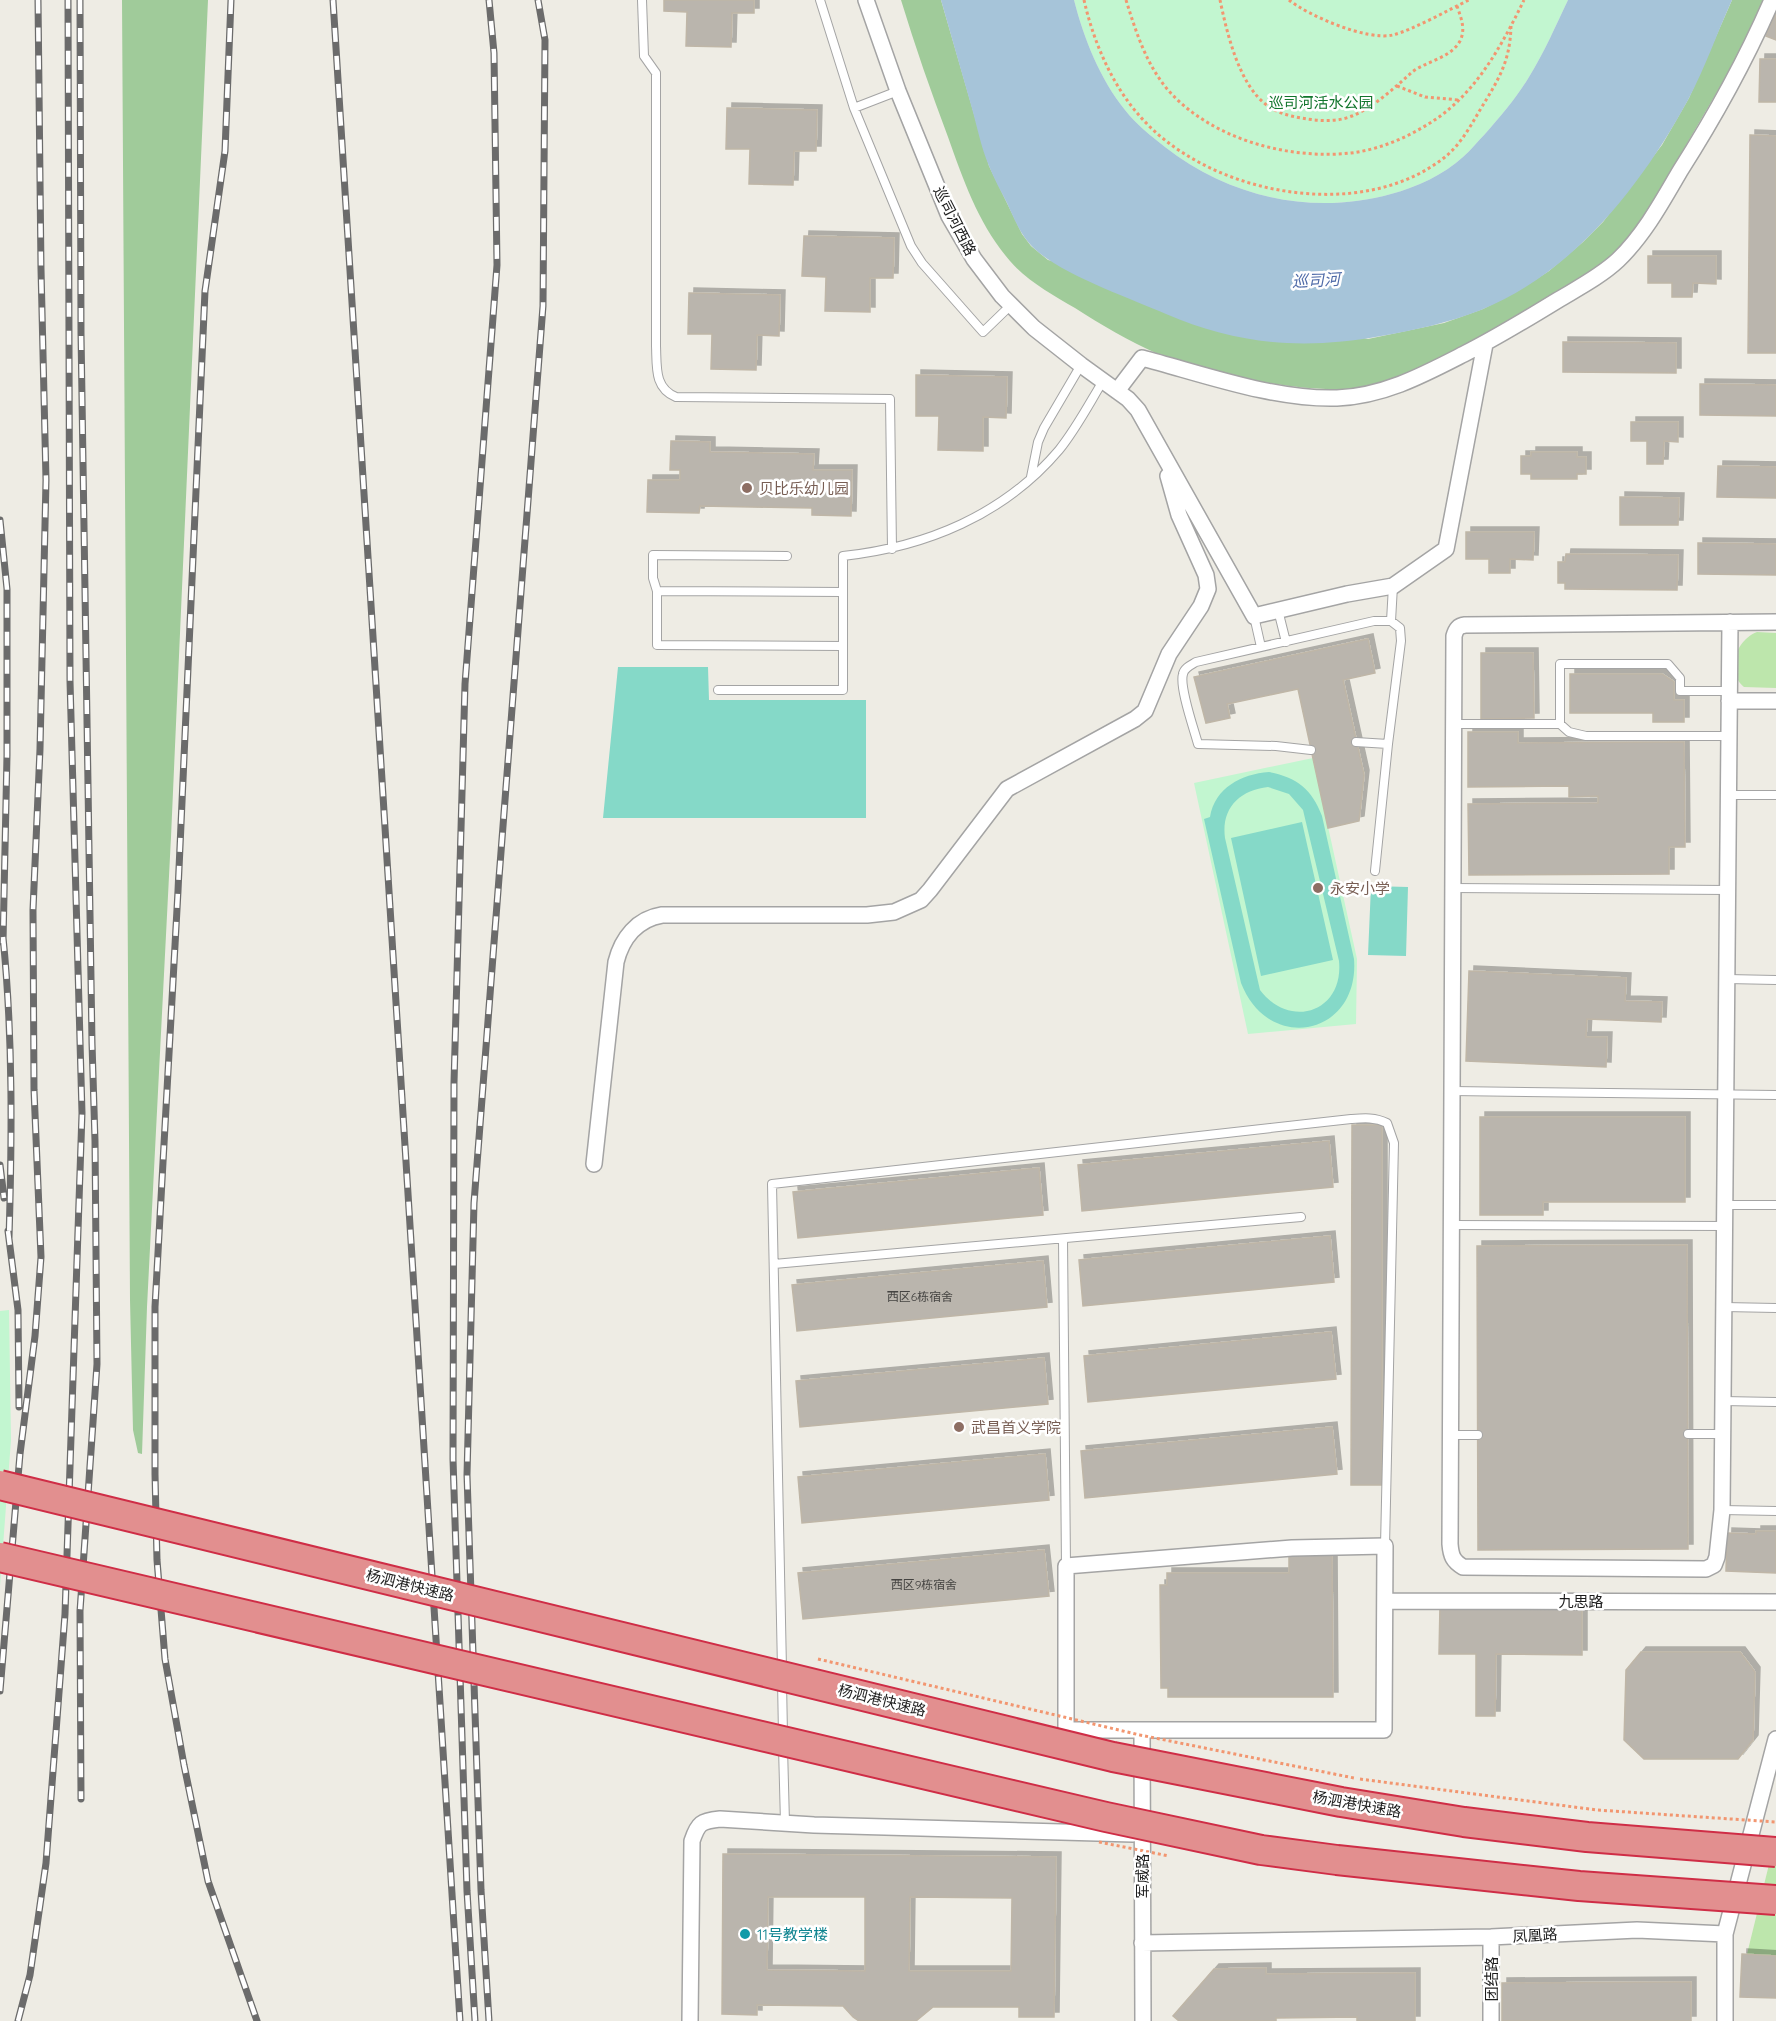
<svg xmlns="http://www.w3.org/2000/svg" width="1776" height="2021" viewBox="0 0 1776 2021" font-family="Quicksand,'Noto Sans SC',sans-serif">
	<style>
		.grass { fill: #bde6ac }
		.forest { fill: #a0cb9a }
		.park { fill: #c2f6d0 }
		.pitch { fill: #85d9c8; fill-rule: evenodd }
		.water { fill: #a6c4d9 }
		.building { fill: #bab5ad; stroke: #bfb6a7; stroke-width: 1.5; fill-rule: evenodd; filter: url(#shadow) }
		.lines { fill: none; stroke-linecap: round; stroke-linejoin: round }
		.lane-casing { stroke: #a4a4a4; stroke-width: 10 }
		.street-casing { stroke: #a4a4a4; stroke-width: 18 }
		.path { stroke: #f29670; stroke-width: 3; stroke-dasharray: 3 3; stroke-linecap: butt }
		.lane { stroke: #fff; stroke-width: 8 }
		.street { stroke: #fff; stroke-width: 15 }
		.rail-casing { stroke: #6b6b6b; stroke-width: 7 }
		.rail { stroke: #fff; stroke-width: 4.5; stroke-dasharray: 14; stroke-linecap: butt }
		.highway-bridge-casing { stroke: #cf2d46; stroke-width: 32; stroke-linecap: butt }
		.path-bridge { stroke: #f29670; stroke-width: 3; stroke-dasharray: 3 3; stroke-linecap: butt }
		.highway-bridge { stroke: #e28f8f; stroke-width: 28 }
		.education-dot { fill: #8d6e63; stroke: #fff; stroke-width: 2 }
		.culture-dot { fill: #0f9aa8; stroke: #fff; stroke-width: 2 }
		.labels { text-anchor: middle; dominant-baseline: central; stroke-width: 5; stroke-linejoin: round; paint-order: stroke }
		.number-label { font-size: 12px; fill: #444341 }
		.park-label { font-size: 15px; fill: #11752c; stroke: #fff }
		.street-label { font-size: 15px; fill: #1d1d1d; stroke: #fff }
		.education-label { font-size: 15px; fill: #785e54; stroke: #fff; text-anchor: start }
		.culture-label { font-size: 15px; fill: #0d838f; stroke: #fff; text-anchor: start }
		.water-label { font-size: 16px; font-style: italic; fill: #4f6ba8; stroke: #fff }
	</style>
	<defs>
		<filter id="shadow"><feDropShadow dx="5" dy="-5" stdDeviation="0" flood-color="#0004"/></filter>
	</defs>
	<rect width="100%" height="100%" fill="#eeece4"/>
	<path class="grass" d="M1757 632 1776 633V688L1744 687C1725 671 1736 640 1757 632Z
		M1776 1836V1956L1747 1954Z"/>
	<path class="forest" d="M122 0H208L171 837 147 1307 142 1454 138 1453 133 1430 130 1300Z
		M901 0H941L989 166 1022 234 1031 246 1048 260 1368 339 1444 323 1483 309 1516 292 1549 271 1583 242 1603 222 1662 145 1689 98 1732 0H1766L1745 44 1640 224C1598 280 1524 313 1464 345 1435 360 1405 379 1373 386 1322 398 1206 375 1158 354 1129 341 1101 325 1075 308 1053 295 1027 281 1010 261 979 225 964 182 948 137 931 92 915 46 901 0Z"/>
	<path class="park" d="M1074 0H1568C1556 25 1544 53 1529 77 1517 97 1501 116 1485 134 1478 141 1471 150 1463 157 1443 175 1417 187 1391 194 1312 216 1229 197 1165 147 1151 136 1136 124 1125 110 1100 79 1084 39 1074 0Z
		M1313 758 1357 959 1356 1024 1248 1034 1194 783Z
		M9 1310 11 1440 0 1586V1311Z"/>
	<path class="pitch" d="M618 667H708L709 700H866V818H603Z
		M1269 772C1296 777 1312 789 1322 816L1354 959C1360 1035 1269 1055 1241 983L1204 819 1210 817C1215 788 1241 774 1269 772ZM1268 787 1289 794 1303 810 1339 961C1344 1012 1290 1030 1260 990L1225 838C1221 809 1239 790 1268 787Z
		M1302 822 1333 960 1261 976 1231 838Z
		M1371 886 1408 887 1406 956 1368 955Z"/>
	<path class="water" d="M941 0H1074C1084 39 1100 79 1125 110 1136 124 1151 136 1165 147 1229 197 1312 216 1391 194 1417 187 1443 175 1463 157 1471 150 1478 141 1485 134 1501 116 1517 97 1529 77 1544 53 1556 25 1568 0H1732C1717 33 1705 68 1688 100 1641 186 1574 272 1481 310 1448 323 1415 330 1381 336 1304 350 1238 345 1166 314 1130 298 1053 272 1029 243 1019 231 1013 216 1007 203 1001 191 994 179 989 166 981 147 977 126 971 105 961 70 951 35 941 0Z"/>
	<path class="building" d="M664 0H754V13H732L731 47 686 46 687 12 664 11Z
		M1776 12V40L1766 36Z
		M1760 59H1776V102H1759Z
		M727 108 817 110 816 151H794L793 185 749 184 750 149H726Z
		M1750 135 1776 136V353H1748Z
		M804 236 894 238 893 278H870V312L825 311 826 277 802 276Z
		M1648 256H1716V284L1693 283 1692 297H1672V283H1648Z
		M689 293 780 295 779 336 757 335 756 370 711 369 712 334H688Z
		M1563 342 1676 343V373L1563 372Z
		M916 375 1007 377 1006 418 983 417V451L938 450 939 416H916Z
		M1700 384 1776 385V416L1700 415Z
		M1631 422H1678V442L1664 441 1663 464H1647V441H1631Z
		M671 441 710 442V452L814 454 813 470H852L851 516 812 515V508L700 506 699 513 647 512 648 480H680V470H670Z
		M1531 452H1577V457H1586V474H1577V479H1531V474H1521V456H1531Z
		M1718 466 1776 467V498L1717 497Z
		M1620 497 1679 498 1678 525H1620Z
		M1466 532H1534L1533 560 1510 559V573H1489V559H1466Z
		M1698 543 1776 544V575L1698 574Z
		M1566 554 1678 555 1677 590 1565 589V583H1558V562H1565Z
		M1368 639 1375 673 1343 680 1364 775 1359 821 1328 828 1298 689 1227 704 1230 718 1206 723 1194 677Z
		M1481 653H1533L1534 718 1481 719Z
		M1570 674H1662L1674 682V700H1684V722H1653V713H1570Z
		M1468 732H1518V743L1684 742 1685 847H1669V874L1469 875 1468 804 1598 803V796L1569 797V786L1468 787Z
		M1469 971 1626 978 1625 1001 1662 1002 1661 1022 1587 1019 1586 1037H1607L1606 1067 1466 1061Z
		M1480 1117H1685V1202H1543V1215H1480Z
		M1352 1125H1382V1485H1351Z
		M1329 1141 1333 1187 1082 1211 1078 1165Z
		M1039 1168 1043 1215 798 1238 793 1192Z
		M1330 1236 1334 1282 1083 1306 1079 1260Z
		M1687 1245 1688 1549 1478 1550 1477 1246Z
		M1043 1261 1047 1307 797 1331 792 1285Z
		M1331 1332 1336 1379 1088 1402 1084 1356Z
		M1044 1358 1048 1404 800 1427 796 1381Z
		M1332 1427 1337 1474 1085 1498 1081 1451Z
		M1045 1454 1049 1500 802 1523 798 1477Z
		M1756 1531H1776V1573L1726 1571 1727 1533 1756 1534Z
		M1044 1550 1049 1596 803 1619 798 1573Z
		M1289 1555H1332L1333 1697H1168V1688H1161L1160 1585H1167V1573H1289Z
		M1440 1605 1582 1606V1655L1496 1654 1495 1716H1476V1654H1439Z
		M1641 1652H1740L1755 1672 1753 1740 1738 1759H1644L1624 1740 1626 1670Z
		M723 1854 1056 1857 1054 2017H1019V2007H933L916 2021H859L853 2017 843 2006 757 2005V2015L722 2014ZM768 1897H865V1971L767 1970ZM910 1897 1012 1898 1011 1971H909Z
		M1742 1954 1776 1956V1998L1740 1997Z
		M1266 1968V1974L1415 1973V2021H1357V2017L1276 2018V2021H1179L1173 2016 1214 1969Z
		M1691 1982V2021H1502V1983Z"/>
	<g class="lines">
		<g class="lane-casing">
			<path id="lane" d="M642 0 644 56 656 73V346C657 367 654 388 676 397L890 399 892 549
				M820 0 854 108 911 246 922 263 983 332 1011 305
				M854 108 898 91
				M1031 477 1038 442 1044 428 1081 365
				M657 591 653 578V555L787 556
				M1278 610 1286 642
				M1254 616 1261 647
				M1391 621 1393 586
				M843 646 657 645V591L843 592
				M718 690H843V556C926 547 1004 515 1059 450 1076 429 1089 404 1103 381
				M1453 724H1560L1569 732 1586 736H1729
				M1560 724V664H1668L1680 678V691H1729
				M1311 750 1276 746 1198 744C1194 729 1179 687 1183 674 1184 668 1191 665 1196 662L1374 621H1391L1400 628 1401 641 1388 744 1356 742
				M1728 795H1776
				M1375 871 1388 744
				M1452 888 1728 890
				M1727 979 1776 980
				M1452 1091 1776 1095
				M1725 1205H1776
				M1451 1225 1725 1226
				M1063 1239 1066 1566
				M774 1264 1301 1217
				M1724 1307 1776 1308
				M1723 1401 1776 1402
				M1688 1434H1723
				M1450 1435H1478
				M1722 1510 1776 1511
				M782 1669 772 1184 1351 1119C1364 1118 1375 1117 1387 1123L1394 1143 1385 1546
				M782 1681 783 1735
				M783 1747 785 1823"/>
		</g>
		<g class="street-casing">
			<path id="street" d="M866 0 898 91 949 216 974 259 1002 296 1034 328 1081 365 1128 399 1138 410 1254 616 1347 594 1393 586 1446 549 1485 344
				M1117 391 1142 358C1203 374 1274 400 1337 398 1384 396 1423 375 1464 354 1496 338 1527 319 1558 300 1578 288 1601 276 1618 260 1644 235 1662 202 1680 171 1715 116 1746 60 1772 0
				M1730 622 1722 1510 1717 1557 1714 1565 1706 1569 1463 1567C1453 1561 1451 1556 1450 1544L1454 636C1456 629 1458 626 1465 625L1776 622
				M1729 701H1776
				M594 1164 616 962C622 938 637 919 662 915H867L894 912 921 900 930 890 1007 789 1135 719 1145 711 1169 654 1201 606 1208 589 1206 575 1179 515 1168 476
				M1385 1546 1384 1730H1066V1566L1292 1548Z
				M1385 1601 1776 1602
				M1142 1730 1143 2021
				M1491 1937V2021
				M1142 1943 1491 1937 1637 1930 1725 1934
				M690 2021 692 1841C698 1823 701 1821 720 1819L814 1825 1133 1834
				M1725 2021V1934L1776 1739"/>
		</g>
		<path class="path" d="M1084 0C1093 40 1111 83 1138 114 1205 194 1360 225 1445 157 1460 145 1470 127 1480 110 1498 80 1510 63 1511 26
			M1126 0C1136 32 1146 64 1168 90 1211 139 1288 160 1351 153 1383 149 1413 135 1439 117 1479 88 1503 43 1524 0
			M1220 0C1227 33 1239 86 1268 106 1279 114 1294 117 1307 119 1322 121 1337 122 1352 116 1374 107 1393 89 1411 73 1425 61 1450 59 1460 41 1466 29 1461 18 1457 6
			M1289 0C1309 16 1367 41 1393 35 1415 29 1448 10 1469 0
			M1397 86 1425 97 1459 100"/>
		<use href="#lane" class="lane"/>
		<use href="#street" class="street"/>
		<g class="rail-casing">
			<path id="rail" d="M80 0 81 333 92 1043 95 1141 97 1364 80 1611 81 1799
				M231 0 225 151 205 291 178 891 155 1307V1474L157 1560 165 1659 184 1765 208 1881 257 2021
				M333 0 460 2021
				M0 520 7 589V755L3 943
				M3 937C13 1037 12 1137 9 1238
				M0 1165 4 1198
				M8 1231 18 1310 19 1407
				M0 1691 20 1454 35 1336 41 1257 34 1090 33 910 40 749 46 480 41 269 38 0
				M18 2021 30 1975 46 1863 65 1614 82 1113 70 681 68 0
				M475 2021 467 1891 453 1459 454 1083 465 684 497 265 494 53 489 0
				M489 2021 481 1890 467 1475 474 1203 543 306 545 40 538 0"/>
		</g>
		<use href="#rail" class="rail"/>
		<g class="highway-bridge-casing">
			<path id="highway-bridge" d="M0 1485 1113 1757 1341 1802 1464 1822 1587 1837 1776 1852
				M0 1557 1106 1817 1261 1850 1337 1860 1579 1886 1776 1900"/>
		</g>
		<path class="path-bridge" d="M818 1659 1140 1735 1354 1778
			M1360 1779 1597 1810 1776 1822
			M1099 1842 1169 1856"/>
		<use href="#highway-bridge" class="highway-bridge"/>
	</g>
	<g class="education-dot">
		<circle cx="747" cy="488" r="6"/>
		<circle cx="1318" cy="888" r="6"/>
		<circle cx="959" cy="1427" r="6"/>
	</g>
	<circle class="culture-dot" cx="745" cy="1934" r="6"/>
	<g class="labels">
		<g class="number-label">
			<text x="920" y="1296">西区6栋宿舍</text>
			<text x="924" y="1584">西区9栋宿舍</text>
		</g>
		<g class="park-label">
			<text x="1321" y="102">巡司河活水公园</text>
		</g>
		<g class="street-label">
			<text transform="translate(955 221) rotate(63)">巡司河西路</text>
			<text transform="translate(410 1585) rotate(14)">杨泗港快速路</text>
			<text x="1581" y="1601">九思路</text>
			<text transform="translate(882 1700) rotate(14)">杨泗港快速路</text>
			<text transform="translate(1357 1804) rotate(10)">杨泗港快速路</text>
			<text transform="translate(1142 1876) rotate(-90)">军威路</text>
			<text transform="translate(1535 1935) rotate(-3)">凤凰路</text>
			<text transform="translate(1491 1979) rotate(-90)">团结路</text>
		</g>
		<g class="education-label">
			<text x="759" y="488">贝比乐幼儿园</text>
			<text x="1330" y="888">永安小学</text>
			<text x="971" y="1427">武昌首义学院</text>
		</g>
		<g class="culture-label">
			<text x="757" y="1934">11号教学楼</text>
		</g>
		<g class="water-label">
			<text transform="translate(1316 280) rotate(-3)">巡司河</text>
		</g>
	</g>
</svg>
